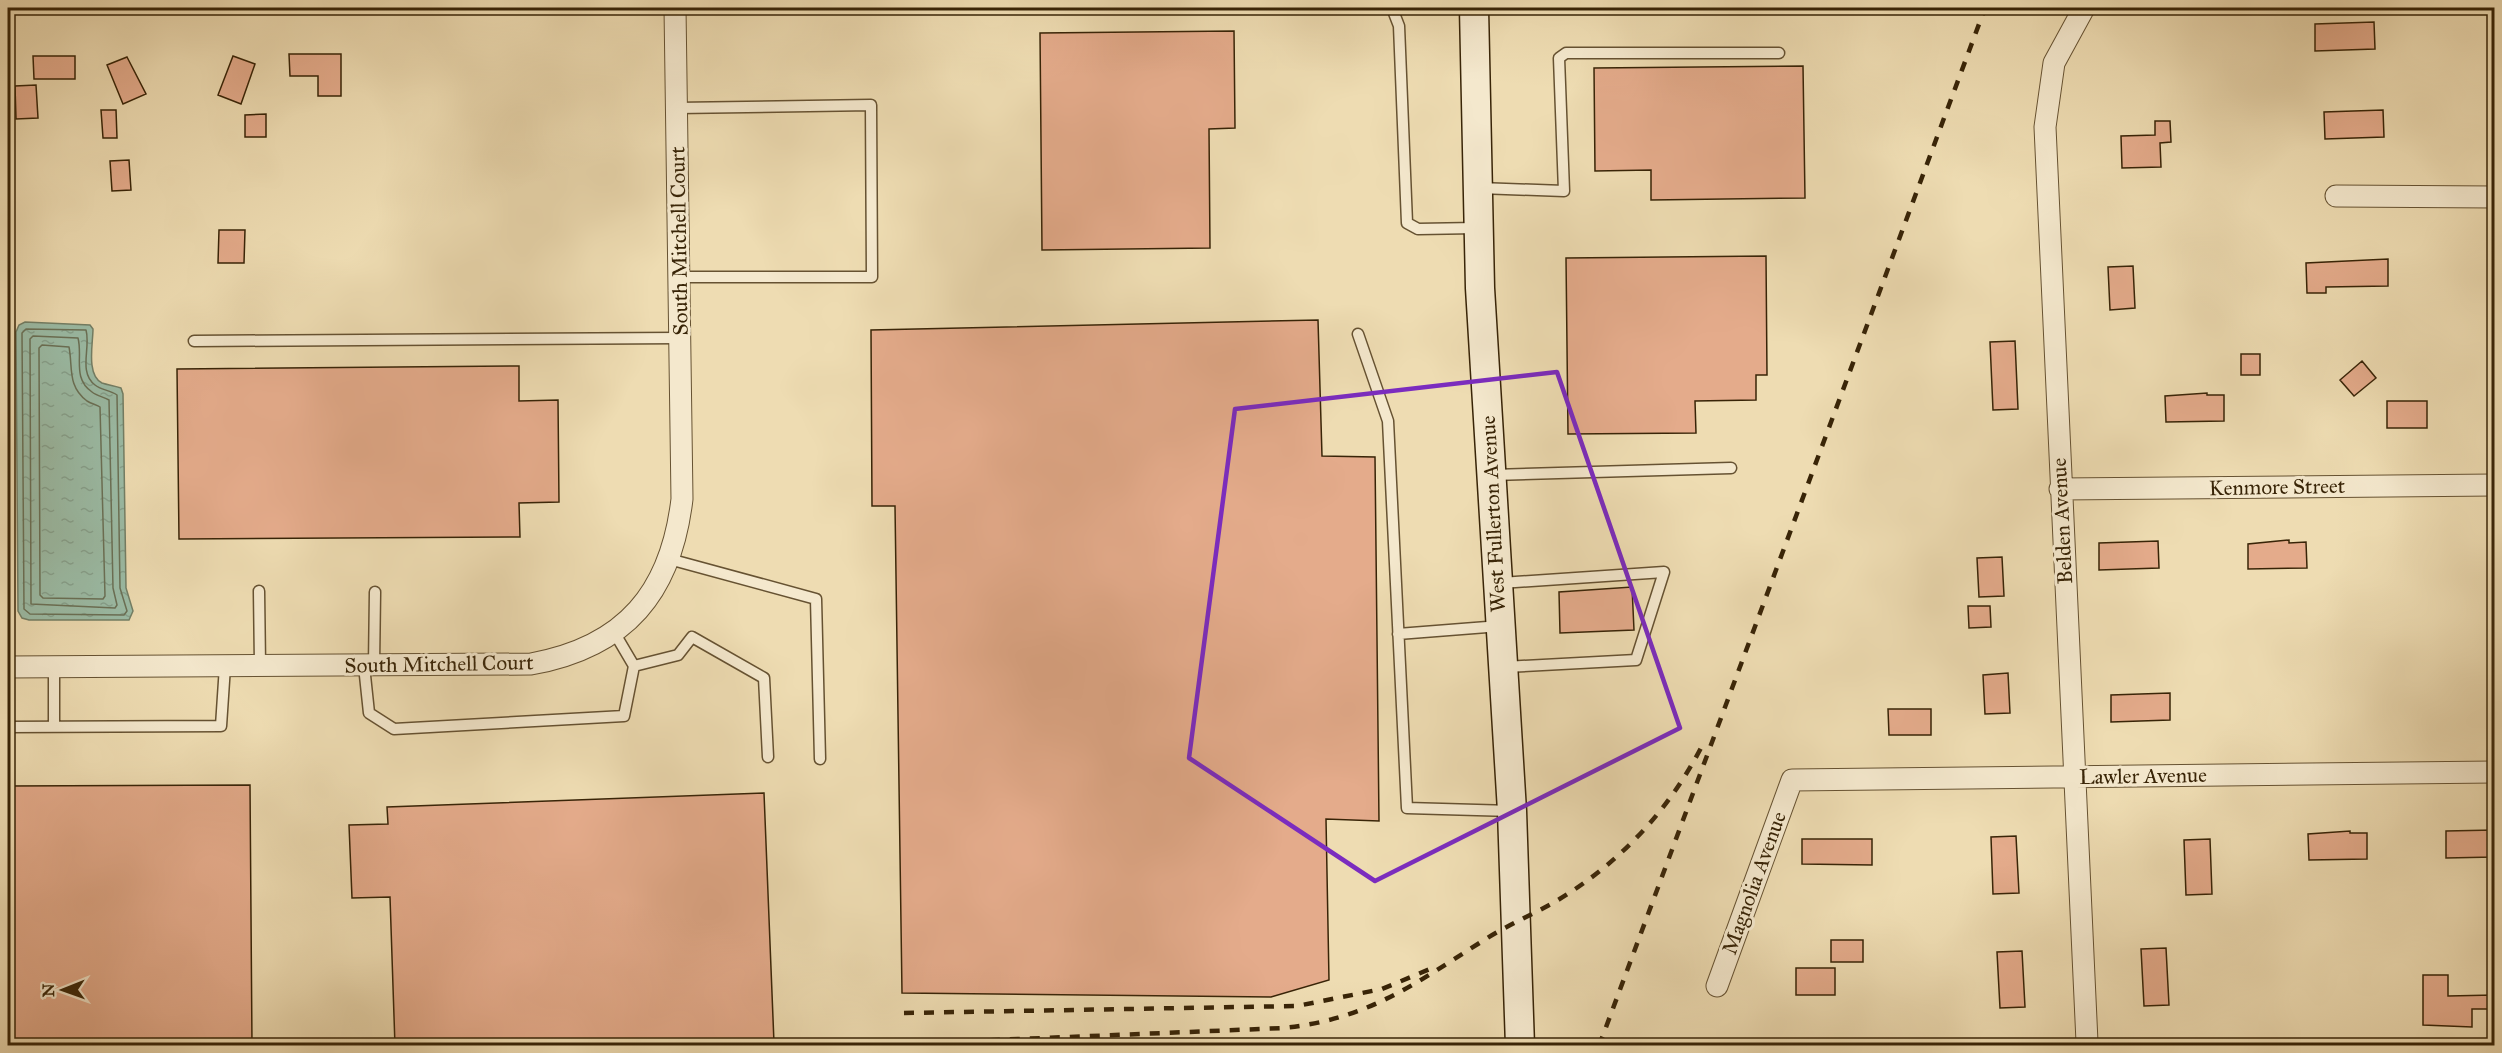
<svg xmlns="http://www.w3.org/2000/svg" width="2502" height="1053" viewBox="0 0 2502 1053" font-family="'IM FELL Great Primer',serif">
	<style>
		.water { fill: url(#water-ripples); stroke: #737f66; stroke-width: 1.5 }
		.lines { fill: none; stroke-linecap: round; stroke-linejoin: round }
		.shore { stroke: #6a7056; stroke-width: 1.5 }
		.building { fill: #e4ab8b; stroke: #382407; stroke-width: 1.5 }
		.lane-casing { stroke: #665232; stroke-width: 13 }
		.street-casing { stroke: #665232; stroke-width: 23 }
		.secondary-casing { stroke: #382407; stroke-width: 31 }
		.lane { stroke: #f4e8cd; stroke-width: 10 }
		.street { stroke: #f4e8cd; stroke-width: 21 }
		.secondary { stroke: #f4e8cd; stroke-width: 28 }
		.rail { stroke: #382407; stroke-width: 4.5; stroke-dasharray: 10 10; stroke-linecap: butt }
		.marked { fill: none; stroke: #7b2cbf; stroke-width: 4.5; stroke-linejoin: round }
		.labels { text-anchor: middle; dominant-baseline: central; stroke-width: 6; stroke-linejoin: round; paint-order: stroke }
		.street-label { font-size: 21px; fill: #382407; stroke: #f4e8cd }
	</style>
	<defs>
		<pattern id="water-ripples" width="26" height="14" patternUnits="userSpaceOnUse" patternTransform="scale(1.5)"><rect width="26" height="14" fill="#9bbca6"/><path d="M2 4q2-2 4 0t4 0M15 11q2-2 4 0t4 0" fill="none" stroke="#86a18d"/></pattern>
	</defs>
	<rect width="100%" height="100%" fill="#eedcb2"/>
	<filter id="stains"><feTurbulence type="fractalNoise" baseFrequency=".00333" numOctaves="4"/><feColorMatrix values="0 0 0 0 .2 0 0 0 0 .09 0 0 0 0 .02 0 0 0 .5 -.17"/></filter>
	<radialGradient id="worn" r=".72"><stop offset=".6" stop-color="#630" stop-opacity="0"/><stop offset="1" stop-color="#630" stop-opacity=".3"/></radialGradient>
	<path class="water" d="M25 322 90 325 93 329C93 343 86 375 102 383 108 385 115 386 121 388L123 394 126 588 133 611 129 620H29L22 618 18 611 16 332 19 325Z"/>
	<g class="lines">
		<path class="shore" d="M26 329 86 330C91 347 78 372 95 385 101 390 110 390 117 395L120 588 127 611 124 615 30 614 24 609 22 333Z
			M33 336 78 338C83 357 72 378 92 392 97 396 104 397 109 400L113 588 117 605 115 608 31 604 30 339Z
			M42 345 69 347C73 367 67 386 87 401 92 404 97 405 100 407L105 596 103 599 43 598 40 595 39 348Z"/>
	</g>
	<path class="building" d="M2374 22 2375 49 2315 51V24Z
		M1234 31 1235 128 1209 129 1210 248 1042 250 1040 33Z
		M289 54H341V96H318V76H290Z
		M33 56H75V79H34Z
		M233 56 255 64 241 104 218 95Z
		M127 57 146 94 123 104 107 65Z
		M1803 66 1805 198 1651 200V170L1595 171 1594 68Z
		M36 85 38 118 16 119 15 86Z
		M101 110H116L117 138H103Z
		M2383 110 2384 137 2325 139 2324 112Z
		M266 114V137H245V115Z
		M2155 121H2170L2171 142 2160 143 2161 167 2122 168 2121 136 2155 135Z
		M129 160 131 190 112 191 110 161Z
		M219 230H245L244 263H218Z
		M1766 256 1767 375H1756V400L1695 401 1696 433 1568 434 1566 258Z
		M2388 259V286L2326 287V293H2307L2306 263Z
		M2133 266 2135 308 2110 310 2108 267Z
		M1318 320 1322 456 1375 457 1379 821 1326 819 1329 980 1271 997 902 993 895 506H872L871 330Z
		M2015 341 2018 409 1993 410 1990 342Z
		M2241 354H2260V375H2241Z
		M2362 361 2376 378 2354 396 2340 380Z
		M519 366V401L558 400 559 502 519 503 520 537 179 539 177 369Z
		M2207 393V395H2224V421L2166 422 2165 396Z
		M2387 401H2427V428H2387Z
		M2289 540V543L2306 542 2307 568 2248 569V544Z
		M2158 541 2159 568 2099 570V543Z
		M2002 557 2004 596 1979 597 1977 558Z
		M1632 587 1634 630 1560 633 1559 592Z
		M1968 606H1990L1991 627 1969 628Z
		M2008 673 2010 713 1985 714 1983 675Z
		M2170 693V720L2111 722V695Z
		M1888 709H1931V735H1889Z
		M250 785 252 1046H8V786Z
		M764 793 774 1043 700 1046H395L390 897 352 898 349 825 388 824 387 807Z
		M2494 830V857L2446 858V831Z
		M2350 831V833H2367V859L2309 860 2308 834Z
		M2016 836 2019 893 1993 894 1991 837Z
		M1802 839H1872V865L1802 864Z
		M2210 839 2212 894 2186 895 2184 840Z
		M1831 940H1863V962H1831Z
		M2166 948 2169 1005 2144 1006 2141 949Z
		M2022 951 2025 1007 2000 1008 1997 952Z
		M1796 968H1835V995H1796Z
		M2423 975H2448V996L2494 995V1009H2472V1027L2423 1025Z"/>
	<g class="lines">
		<g class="lane-casing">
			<path id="lane" d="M1392 8 1399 26 1407 223 1418 229 1476 228
				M677 108 871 105 872 277H680
				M1479 188 1564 191 1559 58 1566 53H1779
				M1358 334 1388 421 1407 808 1512 811
				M194 341 680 338
				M1493 475 1731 468
				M669 559 816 599 820 759
				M1501 583 1664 572 1636 660 1505 667
				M259 591 260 665
				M614 632 634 666 678 655 692 637 764 678 768 757
				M1398 634 1500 626
				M374 665 375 592
				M364 666 369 713 394 729 624 716 634 666
				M54 667V727
				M8 727 221 726 225 666"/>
		</g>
		<g class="street-casing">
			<path id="street" d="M2084 8 2054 63 2045 127 2087 1042
				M2336 196 2494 197
				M2060 489 2494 485
				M8 667 531 664C626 647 671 592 682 499L675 8
				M1717 986 1792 780 2494 772"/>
		</g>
		<g class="secondary-casing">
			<path id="secondary" d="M1474 8 1480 288 1512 811 1520 1046"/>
		</g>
		<use href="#lane" class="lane"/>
		<use href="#street" class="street"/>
		<use href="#secondary" class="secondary"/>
		<path class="rail" d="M904 1013 1297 1006 1382 989 1430 969
			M850 1046 1284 1028C1368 1019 1413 985 1481 942 1504 927 1529 916 1553 903 1618 865 1669 811 1703 744
			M1599 1046 1985 8"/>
	</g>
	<path class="marked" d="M1557 372 1680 728 1375 881 1189 758 1235 409Z"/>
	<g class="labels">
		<g class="street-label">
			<text transform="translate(679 241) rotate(-91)">South Mitchell Court</text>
			<text transform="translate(2277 487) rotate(-1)">Kenmore Street</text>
			<text transform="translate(1493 514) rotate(-93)">West Fullerton Avenue</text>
			<text transform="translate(2062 521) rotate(-93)">Belden Avenue</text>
			<text transform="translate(439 664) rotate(-1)">South Mitchell Court</text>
			<text transform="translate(2143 776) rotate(-1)">Lawler Avenue</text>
			<text transform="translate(1754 883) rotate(-70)">Magnolia Avenue</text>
		</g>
	</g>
	<rect width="2502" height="1053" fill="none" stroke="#eedcb2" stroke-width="30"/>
	<rect x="9" y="9" width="2484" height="1035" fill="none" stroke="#382407" stroke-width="3"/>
	<rect x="15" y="15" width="2472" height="1023" fill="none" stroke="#382407" stroke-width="1.5"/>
	<g transform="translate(63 990) rotate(269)" stroke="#f4e8cd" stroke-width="4.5" paint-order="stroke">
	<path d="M0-4.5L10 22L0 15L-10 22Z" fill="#382407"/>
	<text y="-9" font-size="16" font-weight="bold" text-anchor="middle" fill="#382407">N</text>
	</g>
	<rect width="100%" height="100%" filter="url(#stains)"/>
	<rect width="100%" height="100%" fill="url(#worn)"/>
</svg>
